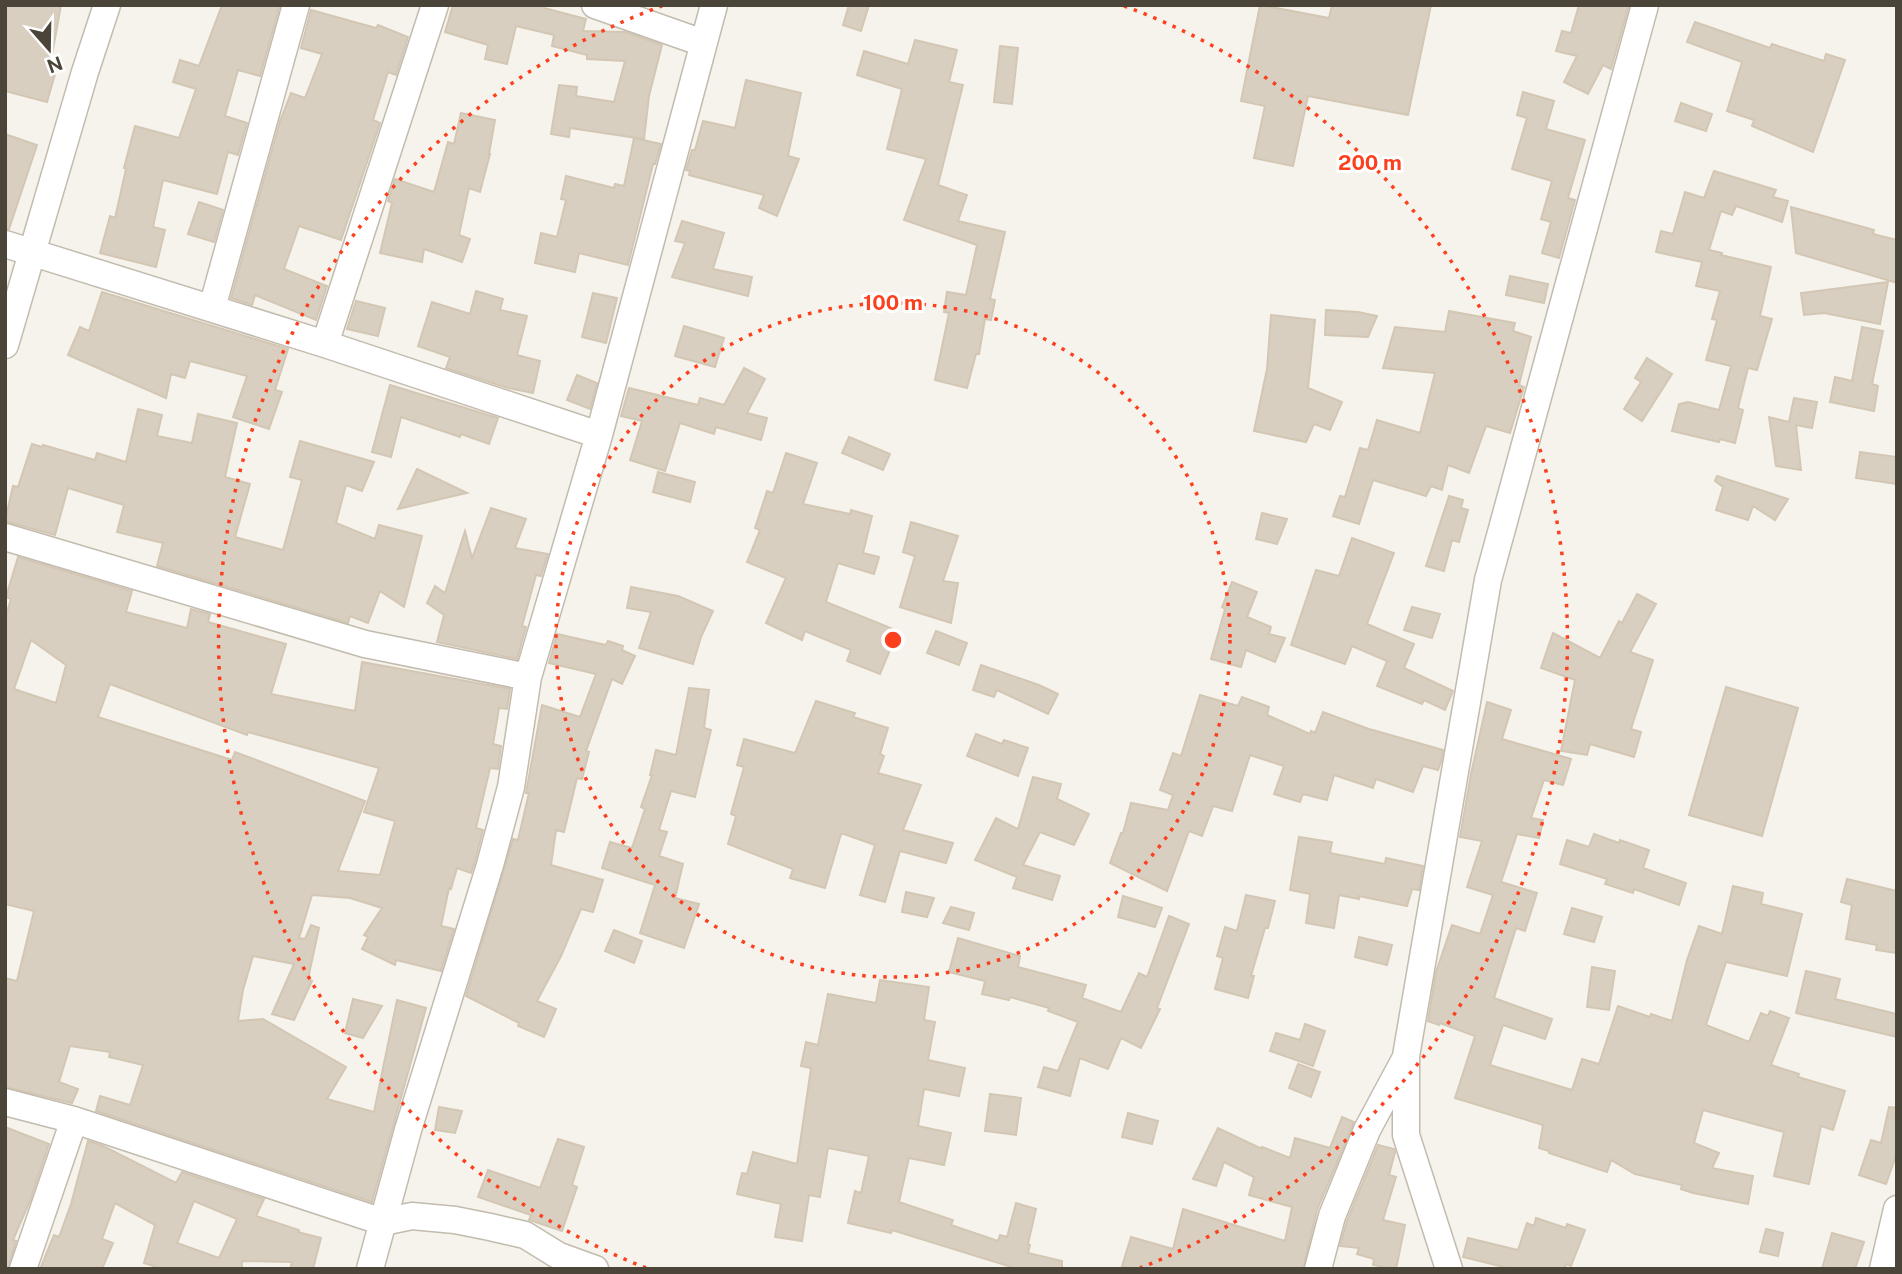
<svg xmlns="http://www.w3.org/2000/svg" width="1902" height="1274" viewBox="0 0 1902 1274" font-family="'Public Sans',sans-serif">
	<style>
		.building { fill: #d8cfc1; stroke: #d3c7b4; stroke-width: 2; fill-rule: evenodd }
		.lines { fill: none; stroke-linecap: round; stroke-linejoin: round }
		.minor-casing { stroke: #c2bbae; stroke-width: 29 }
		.minor { stroke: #fff; stroke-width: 26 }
		.ring { fill: none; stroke: #fc3f1d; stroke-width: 3.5; stroke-dasharray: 3.5 7 }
		.centre { fill: #fc3f1d; stroke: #fff; stroke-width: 3.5 }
		.ring-label { font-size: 21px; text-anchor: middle; font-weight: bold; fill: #fc3f1d; stroke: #fff; stroke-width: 6; stroke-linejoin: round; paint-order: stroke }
	</style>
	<rect width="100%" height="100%" fill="#f6f3ec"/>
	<path class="building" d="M5 5H61L50 66 57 67 47 102 5 91Z
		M222 5H280L260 76 238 70 225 116 247 123 238 155 228 152 217 194 163 180 153 227 165 230 156 267 100 253 110 216 115 218 126 169 124 168 135 126 179 138 196 89 173 82 180 60 199 66Z
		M453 5H545L544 8 586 19 583 31 625 32 662 45 649 96 644 139 570 128 569 137 551 134 559 85 577 87 576 96 614 102 625 61 587 59V55L552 46 554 35 516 26 507 64 485 59 488 45 445 32Z
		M849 5H869L861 31 843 25Z
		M1260 5 1329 18 1332 5H1431L1408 115 1308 96 1293 166 1254 158 1265 106 1241 101Z
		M1579 5H1629L1611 69 1603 65 1588 94 1564 82 1577 56 1556 51 1562 31 1571 33Z
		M311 10 376 28 378 25 408 37 396 75 388 72 373 120 380 123 341 240 299 226 284 269 327 286 316 320 255 295 252 305 231 298 280 121 291 93 305 98 322 54 301 48Z
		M1695 22 1770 48 1772 44 1824 61 1826 54 1845 60 1813 152 1752 126 1754 120 1727 111 1742 62 1687 42Z
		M915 40 957 50 949 82 963 85 938 185 967 195 958 221 1005 232 990 299 995 300 991 320 985 319 979 354H976L967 388 935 380 949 313 944 312 947 292 966 295 977 245 904 220 926 159 887 149 902 89 857 75 864 51 908 64Z
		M1000 46 1018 48 1012 104 994 102Z
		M746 80 801 93 788 156 799 159 777 216 759 208 764 195 689 175 690 171 686 170 692 150H695L703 121 735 128Z
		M1523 92 1554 101 1546 129 1585 140 1568 198 1575 200 1559 258 1542 253 1551 222 1541 219 1552 181 1512 169 1527 118 1517 115Z
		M1681 103 1712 114 1706 131 1675 121Z
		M461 113 495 120 489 154H490L480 192 469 188 459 235 470 239 462 262 424 249 422 262 380 253 392 203 388 201 395 179 434 192 448 142 454 144Z
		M5 134 37 145 9 229H5Z
		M634 138 661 144 655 164H653L628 265 579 253 575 272 535 263 541 233 557 237 566 200 561 199 566 176 614 188 615 184 624 186Z
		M1714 171 1776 190 1773 197 1788 201 1782 222 1736 206 1732 215 1721 211 1709 250 1722 253 1721 255 1771 267 1760 316 1772 319 1757 370 1748 368 1738 408 1743 410 1735 443 1720 439 1719 442 1672 431 1679 404 1688 402 1719 410 1731 366 1706 360 1717 320 1712 319 1720 291 1696 286 1702 262 1656 252 1661 231 1673 234 1685 192 1704 198Z
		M199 202 223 210 214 242 188 234Z
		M1791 207 1874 230 1873 234 1897 240V283L1796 253Z
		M682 221 724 233 713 269 752 277 748 296 672 277 685 243 675 241Z
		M1510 276 1548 284 1544 303 1506 295Z
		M1888 282 1880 324 1824 313 1804 315 1801 293Z
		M476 291 503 299 500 310 527 316 517 355 540 361 533 393 508 388 446 368 450 357 418 346 432 302 470 314Z
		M102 292 288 349 275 390 282 392 269 429 233 417 247 376 190 361 185 378 171 374 166 398 68 355 80 327 89 331Z
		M593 293 617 298 606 343 582 337Z
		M356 301 385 308 378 336 347 329Z
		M1326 310 1358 312 1377 316 1368 337 1325 335Z
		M1449 311 1515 323 1513 331 1531 337 1519 385 1524 387 1510 433 1486 426 1469 473 1448 465 1442 490 1431 486 1426 496 1373 480 1359 524 1333 516 1340 496 1345 497 1360 448 1368 450 1377 420 1420 433 1435 373 1383 368 1395 327 1445 332Z
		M1271 315 1315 320 1308 388 1342 402 1330 430 1314 424 1306 442 1254 431 1267 369Z
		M684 326 724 338 715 367 675 356Z
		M1862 327 1883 331 1872 384 1878 386 1874 411 1830 402 1835 377 1852 381Z
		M1647 358 1672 374 1642 421 1624 409 1641 382 1635 378Z
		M744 368 765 379 747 413 767 418 761 440 716 427 714 434 680 423 665 471 630 460 642 421 621 416 629 388 698 405 700 398 724 405Z
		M577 375 597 383 590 409 567 400Z
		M390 385 498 418 489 444 461 434 460 437 401 417 391 457 372 452Z
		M1794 398 1817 402 1812 428 1796 425 1801 470 1776 466 1769 417 1789 422Z
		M138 409 162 415 157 436 192 443 198 414 237 423 225 477 250 484 235 537 283 550 302 480 290 477 300 441 374 462 362 491 346 485 336 523 375 539 379 525 422 536 404 607 380 591 368 623 350 616 348 623 157 566 163 543 117 532 124 505 68 488 55 535 5 521 13 486 18 487 32 444 42 447 43 445 95 460 97 453 126 462Z
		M849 437 890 454 883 470 842 453Z
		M1860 452 1897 457V484L1856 478Z
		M786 453 817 463 803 504 850 514 851 510 872 516 863 553 879 557 874 574 838 563 826 602 898 631 880 674 847 661 851 650 805 631 802 640 766 623 786 578 747 562 760 530 755 528 767 491 773 493Z
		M417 469 467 493 398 509Z
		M658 472 695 482 690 502 653 492Z
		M1717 476 1726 479 1788 499 1775 520 1753 506 1748 520 1716 510 1723 487 1715 481Z
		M1449 496 1463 500 1461 508 1468 510 1459 542 1452 540 1444 571 1426 566Z
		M491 508 526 519 515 548 548 554 541 576 536 575 522 626 526 627 517 659 437 642 444 615 427 603 435 586 445 593 465 531 472 558Z
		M1262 513 1287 519 1277 544 1256 539Z
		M911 522 958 536 943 581 958 583 951 623 900 607 915 556 903 552Z
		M1352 538 1394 553 1367 624 1414 644 1404 668 1453 691 1445 710 1424 700 1422 704 1377 686 1387 661 1352 646 1345 664 1291 645 1316 570 1339 576Z
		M18 557 132 591 126 612 187 628 191 609 210 614 208 622 286 644 271 694 355 711 362 662 510 689 507 709 499 708 493 744 501 746 498 769 490 768 476 828 483 830 475 861 471 873 457 868 451 889 449 888 441 926 454 929 441 971 396 960 395 965 362 949 368 937 364 935 382 908 350 898 312 895 299 938 305 939 311 925 319 928 308 979 312 981 294 1020 272 1014 294 964 253 956 243 990 238 1021 263 1019 346 1067 327 1099 374 1112 397 1000 426 1008 372 1202 96 1111 100 1096 130 1105 143 1065 109 1057 110 1052 70 1046 59 1082 78 1089 72 1103 5 1087V978L17 981 34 911 5 904V619L11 599 6 597ZM31 640 66 665 56 703 14 689ZM110 684 247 735 248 732 379 768 364 812 395 821 380 875 338 871 365 801 235 752 232 760 98 717Z
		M1232 582 1257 592 1247 617 1271 627 1269 634 1285 638 1275 662 1246 650 1241 667 1211 659 1225 609 1222 607Z
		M631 587 678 596 713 611 701 637 693 664 639 648 651 612 627 608Z
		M1637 594 1656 604 1630 652 1653 660 1631 729 1641 732 1634 757 1590 744 1587 755 1561 751 1575 680 1541 668 1553 633 1600 658 1619 621 1622 623Z
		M1412 607 1440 614 1432 638 1404 630Z
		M936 631 967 643 959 665 927 653Z
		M557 634 606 645 608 641 623 646 622 650 635 656 622 684 612 679 586 751 589 752 582 779 577 778 564 832 556 830 551 865 603 880 593 912 581 909 561 956 537 1001 556 1009 544 1037 518 1026 519 1023 466 996 513 839 518 840 529 793H526L542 705 580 717 596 674 549 663Z
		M981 665 1039 685 1058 694 1048 714 997 690 994 697 973 690Z
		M1726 687 1798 708 1762 836 1689 815Z
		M689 688 709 690 704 728 711 730 695 797 671 791 659 830 667 832 659 856 683 864 675 898 699 904 684 948 640 933 655 885 602 868 610 842 632 848 645 809 641 807 652 775H650L656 750 676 755Z
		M1200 695 1238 706 1242 697 1269 707 1267 715 1310 734 1311 731 1315 733 1323 712 1369 729 1443 750 1441 762 1438 770 1423 766 1413 792 1376 779 1373 788 1334 775 1327 800 1303 794 1300 802 1274 794 1284 766 1250 755 1232 811 1213 806 1202 836 1189 831 1167 891 1110 863 1121 833H1123L1131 803 1168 810 1173 795 1160 790 1173 753 1181 756Z
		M816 701 855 713 853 717 888 728 880 754 884 756 878 773 921 785 903 830 953 843 946 863 900 851 885 902 860 895 875 845 844 834H841L825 888 790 878 793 869 728 844 736 816 731 814 744 767 737 765 744 739 795 753Z
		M1487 702 1511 710 1502 739 1571 759 1563 785 1544 780 1531 818 1543 820 1539 838 1517 834 1501 882 1537 893 1525 931 1516 928 1494 998 1552 1019 1545 1039 1503 1025 1490 1065 1572 1090 1582 1059 1599 1064 1618 1006 1650 1017 1651 1014 1672 1021 1687 960 1699 926 1722 934 1733 886 1763 893 1761 904 1802 914 1787 976 1726 962 1706 1025 1749 1042 1761 1013 1768 1016 1770 1011 1789 1018 1771 1065 1799 1074 1798 1077 1845 1091 1833 1130 1821 1126 1809 1184 1774 1176 1784 1132 1703 1110 1694 1143 1719 1153 1712 1168 1753 1176 1748 1204 1693 1193 1681 1189 1682 1185 1635 1174 1611 1160 1607 1172 1549 1153V1151L1539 1148 1543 1125 1455 1098 1475 1036 1440 1023 1439 1025 1428 1021 1436 972 1452 925 1480 934 1493 895 1467 887 1482 841 1460 837 1471 774Z
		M976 734 1002 744 1004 740 1028 748 1018 776 967 756Z
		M1033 777 1061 784 1057 799 1089 814 1074 845 1040 832 1023 865 1060 876 1052 900 1013 888 1017 877 975 860 996 818 1018 829Z
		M1594 834 1619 843 1620 840 1649 850 1643 868 1686 883 1679 905 1634 889 1633 893 1605 884 1607 879 1560 864 1567 840 1589 847Z
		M1299 837 1332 842 1330 853 1385 864 1386 858 1423 866 1419 890 1412 889 1407 906 1359 896V899L1339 895 1334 928 1306 923 1310 894 1290 890Z
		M1847 879 1897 891V953L1876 950 1877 945 1846 939 1852 905 1841 902Z
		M906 892 934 898 927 917 902 912Z
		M1246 895 1275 901 1268 928H1265L1251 976H1254L1248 998 1215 989 1223 958 1217 956 1225 927 1237 931Z
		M1123 896 1162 908 1155 927 1118 917Z
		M951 907 974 913 969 930 943 923Z
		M1572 908 1602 917 1594 942 1564 934Z
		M1169 916 1189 924 1157 1008 1160 1009 1141 1048 1121 1038 1108 1069 1080 1058 1070 1096 1038 1087 1044 1067 1058 1071 1078 1022 1048 1011 1049 1008 1010 997 1009 1000 982 994 985 981 949 972 958 938 1020 956 1018 967 1086 985 1082 998 1121 1012 1139 973 1147 977Z
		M614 930 642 941 634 963 605 951Z
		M1359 937 1392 945 1387 965 1355 957Z
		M1592 967 1615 971 1609 1010 1587 1007Z
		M1806 971 1840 979 1835 999 1897 1014V1037L1796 1013Z
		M880 980 929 987 924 1020 935 1022 928 1060 965 1068 959 1096 924 1089 918 1126 951 1133 944 1165 909 1158 899 1202 953 1220 951 1225 998 1241 1000 1235 1007 1237 1016 1203 1036 1209 1028 1244 1030 1245 1028 1253 1062 1261V1269H1018L892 1230 891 1233 848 1223 855 1191 861 1193 869 1156 828 1148 820 1197 809 1195 802 1241 775 1237 781 1204 737 1194 742 1173 747 1174 753 1152 797 1164 811 1068 801 1066 806 1042 818 1045 828 994 876 1003Z
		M353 999 382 1006 363 1038 345 1033Z
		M1305 1024 1325 1031 1313 1066 1270 1051 1276 1033 1300 1040Z
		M1298 1064 1320 1072 1311 1097 1289 1088Z
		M990 1094 1021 1098 1016 1135 985 1131Z
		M439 1107 462 1111 455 1133 435 1130Z
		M1889 1107 1897 1108V1153L1886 1184 1859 1175 1871 1140 1881 1143Z
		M1128 1113 1158 1121 1152 1144 1122 1137Z
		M1342 1117 1354 1122 1317 1210 1303 1269H1132L1122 1266 1131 1237 1173 1249 1183 1209 1285 1241 1292 1207 1249 1195 1254 1177 1224 1162 1216 1186 1193 1179 1218 1128 1262 1149V1147L1290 1158 1295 1138 1330 1148Z
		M5 1127 49 1144 30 1201 13 1240 16 1241 8 1269H5Z
		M558 1139 584 1147 572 1185 577 1187 562 1231 529 1220 531 1215 478 1197 488 1170 540 1188Z
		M88 1141 103 1146 176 1183 182 1172 264 1199 256 1216 299 1230 298 1232 321 1238 313 1269H290L292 1262 242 1261V1269H163L144 1263 155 1225 115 1203 102 1239 113 1243 102 1269H40L54 1235 59 1237 71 1204ZM194 1201 237 1219 219 1258 177 1243Z
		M1378 1145 1394 1149 1395 1152 1389 1175 1396 1177 1383 1220 1405 1225 1396 1269 1373 1265 1374 1259 1357 1254 1359 1248 1340 1246 1347 1221Z
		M1536 1218 1566 1228 1567 1224 1585 1230 1571 1266 1566 1264 1565 1269H1512L1463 1257 1468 1238 1518 1250 1527 1223 1534 1226Z
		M1766 1229 1783 1233 1778 1256 1760 1252Z
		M1832 1233 1864 1242 1855 1269H1822Z"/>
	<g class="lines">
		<g class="minor-casing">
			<path id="minor" d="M595 5 703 43
				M5 244 325 344 599 435
				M212 308 296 5
				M325 344 435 5
				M5 345 85 72 107 5
				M5 537 365 644 528 677
				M5 1102 74 1120 383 1222 412 1216 455 1220 490 1227 525 1235 559 1256 595 1269
				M23 1269 74 1120
				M370 1269 408 1130 490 865 511 787 528 677 599 435 714 5
				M1318 1269 1332 1216 1367 1130 1404 1061
				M1449 1269 1406 1135V1056L1488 580 1645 5
				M1883 1269 1897 1209"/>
		</g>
		<use href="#minor" class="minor"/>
	</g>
	<g class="ring">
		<circle cx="893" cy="640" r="337"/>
		<path d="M646 1268A675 675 0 0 1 662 6M1124 6A675 675 0 0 1 1140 1268"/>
	</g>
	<circle cx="893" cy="640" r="10" class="centre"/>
	<g class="ring-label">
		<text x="1370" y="170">200 m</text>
		<text x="893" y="310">100 m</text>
	</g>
	<rect width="1902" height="1274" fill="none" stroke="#4b4439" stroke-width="14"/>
	<g transform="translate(49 49) rotate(160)" stroke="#ffffff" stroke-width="5" paint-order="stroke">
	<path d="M0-5L12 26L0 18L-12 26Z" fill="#4b4439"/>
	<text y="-10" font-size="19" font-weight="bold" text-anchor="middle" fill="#4b4439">N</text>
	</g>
</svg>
